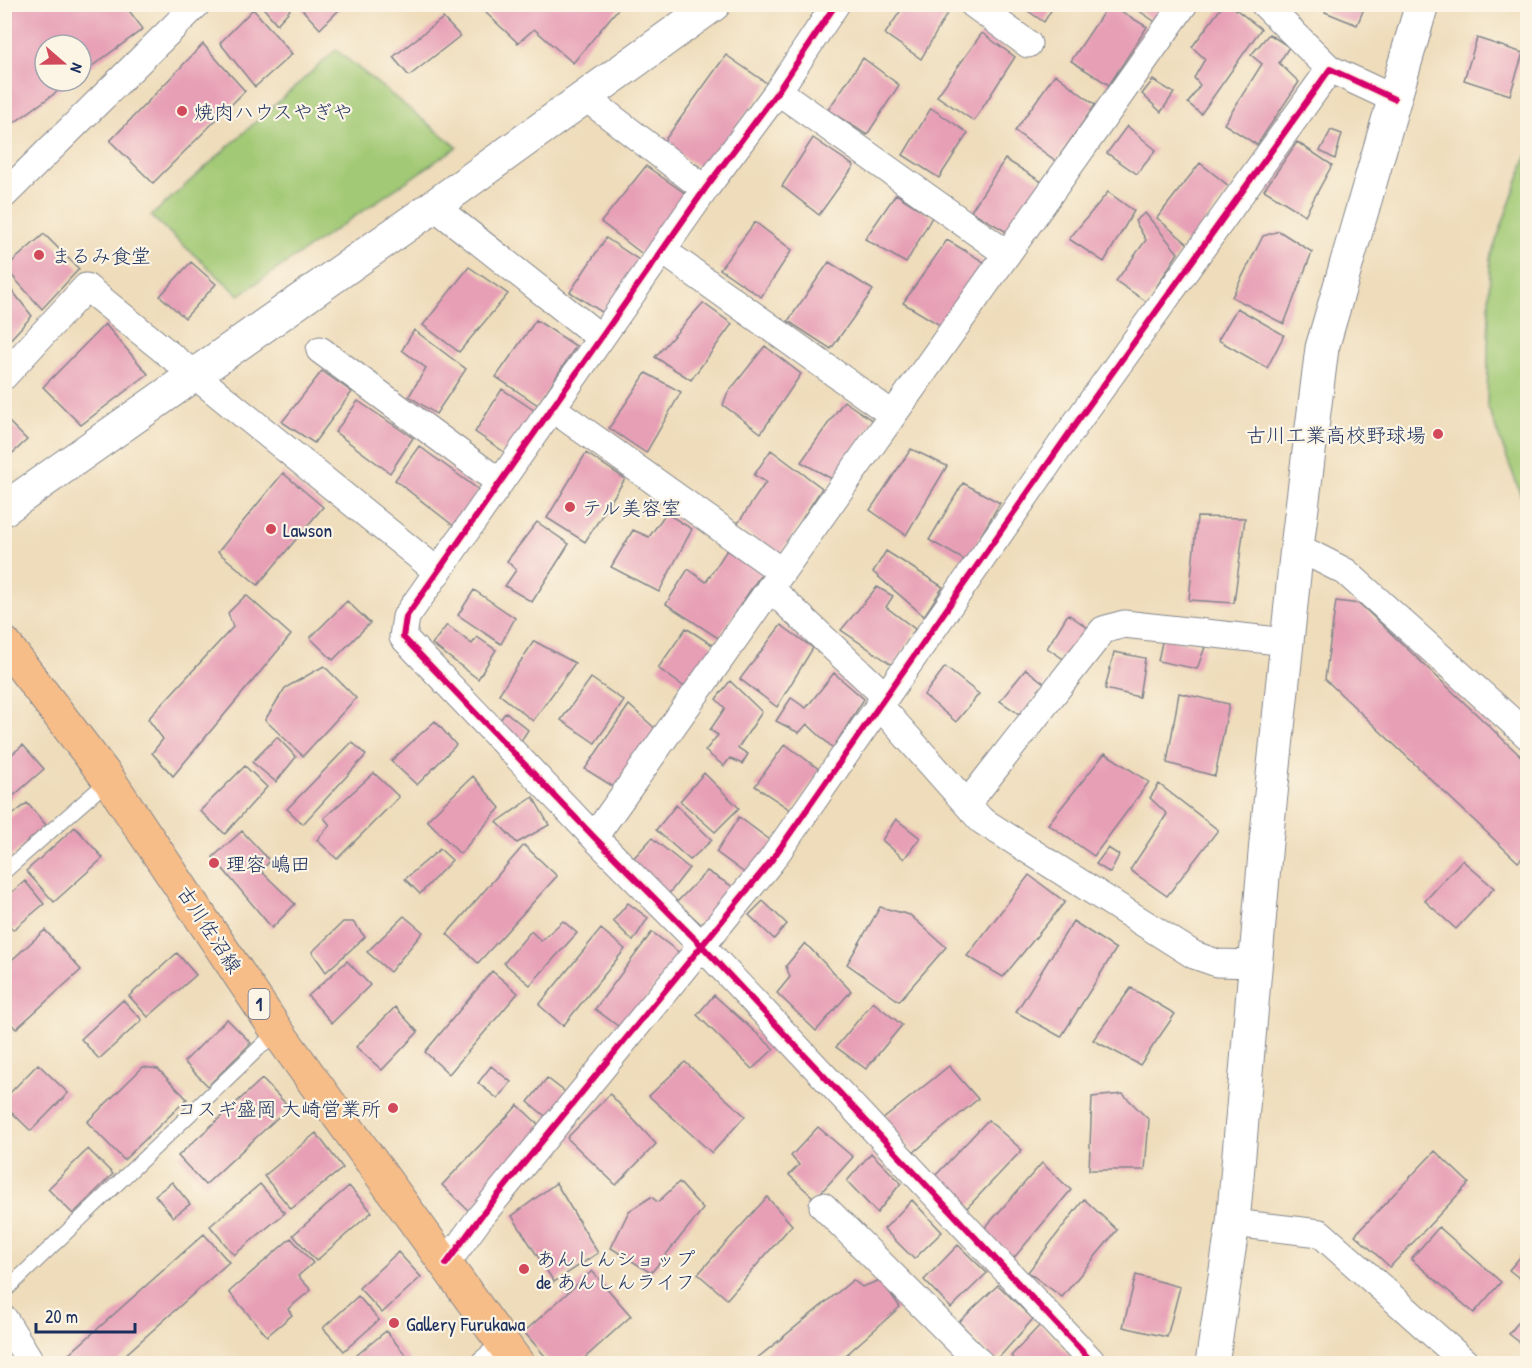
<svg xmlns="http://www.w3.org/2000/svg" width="1532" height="1368" viewBox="0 0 1532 1368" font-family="'Patrick Hand','Klee One',sans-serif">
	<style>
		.green { fill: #a2c974; stroke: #5e7c69; stroke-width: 1.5 }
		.building { fill: #e79fb6 }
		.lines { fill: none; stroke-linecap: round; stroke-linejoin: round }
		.service-casing { stroke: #84868c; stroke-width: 16 }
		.minor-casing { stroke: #84868c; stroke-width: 29 }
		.tertiary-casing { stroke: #84868c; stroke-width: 35 }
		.primary-casing { stroke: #84868c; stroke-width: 35 }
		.service { stroke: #fff; stroke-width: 14 }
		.minor { stroke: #fff; stroke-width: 27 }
		.tertiary { stroke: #fff; stroke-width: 33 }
		.primary { stroke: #f7bd88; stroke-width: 33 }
		.cycleway-casing { stroke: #fcf5e5; stroke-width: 10 }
		.cycleway { stroke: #d6006c; stroke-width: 6 }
		.poi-dot { fill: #d1495b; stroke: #fcf5e5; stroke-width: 2 }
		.labels { text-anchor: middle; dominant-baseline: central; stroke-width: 4.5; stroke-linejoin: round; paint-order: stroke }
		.shield { fill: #fcf5e5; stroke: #5e6a86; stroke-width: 1.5 }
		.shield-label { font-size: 18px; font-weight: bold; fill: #1b2f5e }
		.poi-label { font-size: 20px; fill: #1b2f5e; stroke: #fcf5e5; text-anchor: start }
		.street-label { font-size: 20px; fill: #1b2f5e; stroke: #fcf5e5 }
	</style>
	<rect width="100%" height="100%" fill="#fcf5e5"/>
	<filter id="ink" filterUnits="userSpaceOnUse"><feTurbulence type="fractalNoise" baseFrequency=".0167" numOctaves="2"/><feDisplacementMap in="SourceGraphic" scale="12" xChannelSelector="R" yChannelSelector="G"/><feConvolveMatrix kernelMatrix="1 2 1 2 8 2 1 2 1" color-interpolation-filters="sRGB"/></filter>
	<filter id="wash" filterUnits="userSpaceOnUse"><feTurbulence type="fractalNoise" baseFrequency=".008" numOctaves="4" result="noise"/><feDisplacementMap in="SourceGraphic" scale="24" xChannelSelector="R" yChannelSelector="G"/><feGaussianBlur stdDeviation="1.35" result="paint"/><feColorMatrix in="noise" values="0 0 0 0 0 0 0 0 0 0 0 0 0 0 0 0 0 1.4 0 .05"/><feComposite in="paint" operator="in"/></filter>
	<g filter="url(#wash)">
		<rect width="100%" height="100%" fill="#eedcba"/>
		<path class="green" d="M336 50 457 147 239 295 151 216Z
			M1527 155H1528L1527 511 1487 405 1490 258Z"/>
		<g id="blocks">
			<path class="building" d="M4 4H124L143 29 81 74V45H45V81H72L4 130Z
				M260 4H286L290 10 277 24Z
				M297 4H345L320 29Z
				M493 4H622L573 63 534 29 518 43 486 13Z
				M905 4H937L948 12 921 59 885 34Z
				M1018 4H1055L1044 22Z
				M1109 4 1147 27 1109 85 1071 61Z
				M1129 4H1169L1157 23Z
				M1224 4H1229L1261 29 1201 114 1188 103 1200 85 1194 78 1205 59 1192 47Z
				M1328 4H1366L1357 25 1325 12Z
				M253 9 292 54 255 87 220 43Z
				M443 18 460 36 409 76 393 57Z
				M982 33 1015 57 974 121 937 96Z
				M1269 34 1289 47 1279 63 1299 82 1257 145 1224 124 1262 64 1251 55Z
				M1477 38 1523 53 1510 95 1464 80Z
				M203 44 245 91 153 183 110 141Z
				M726 55 768 84 705 170 662 144Z
				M863 58 899 85 867 135 828 110Z
				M1055 74 1095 105 1056 161 1015 131Z
				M1153 80 1174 93 1161 112 1142 94Z
				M931 108 968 133 939 178 903 155Z
				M1127 126 1156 150 1137 174 1107 153Z
				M1331 130 1342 134 1335 159 1320 151Z
				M813 138 854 166 819 215 782 186Z
				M1297 142 1332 165 1305 215 1264 190Z
				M1005 159 1042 182 1010 234 971 211Z
				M1200 163 1230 187 1188 244 1157 218Z
				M646 166 686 194 645 256 601 222Z
				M1108 192 1134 211 1104 262 1069 239Z
				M896 194 932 217 906 263 865 239Z
				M1145 213 1178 253 1147 302 1116 281 1146 240 1135 221Z
				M755 222 792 250 761 297 720 269Z
				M1279 231 1312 252 1284 324 1232 297 1263 236Z
				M44 234 79 269 42 309 5 268Z
				M606 238 642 262 605 314 570 292Z
				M947 240 984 262 943 327 903 303Z
				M191 262 216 284 185 318 160 296Z
				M829 262 873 290 831 349 788 321Z
				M469 267 508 294 459 352 423 325Z
				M11 289 32 316 4 346V296Z
				M703 303 732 324 691 380 655 357Z
				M1237 308 1284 335 1267 368 1218 340Z
				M536 320 576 346 538 405 496 377Z
				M105 324 148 374 81 425 43 387Z
				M414 330 466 369 436 414 409 396 426 368 402 350Z
				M765 346 801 374 761 433 723 405 727 394Z
				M322 371 352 392 314 443 282 422Z
				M646 373 681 392 646 453 609 428Z
				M502 389 535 411 507 454 475 432Z
				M358 401 413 438 390 473 335 432Z
				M844 401 873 421 834 480 801 462Z
				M4 417 27 440 4 461Z
				M419 446 479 490 455 527 395 480Z
				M911 449 947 466 906 535 870 510Z
				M771 450 822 488 780 554 736 526 766 482 754 475Z
				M586 453 625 479 585 542 547 518Z
				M283 473 323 507 258 585 218 552Z
				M963 483 1000 503 966 561 929 540Z
				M666 513 692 529 659 592 611 567 633 530 649 537Z
				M1197 517 1245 518 1234 603 1189 600Z
				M537 522 569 544 532 602 505 586 516 570 507 561Z
				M727 550 762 573 718 638 666 604 688 569 706 582Z
				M886 551 943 587 924 616 873 572Z
				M877 587 893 596 886 607 915 629 894 666 841 630Z
				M474 590 515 618 501 644 458 615Z
				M246 595 291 635 173 776 152 753 163 739 148 719 233 627 228 613Z
				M347 601 370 623 333 660 310 638Z
				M1336 601 1360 604 1528 763V852L1518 862 1325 679Z
				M1068 614 1088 628 1065 660 1047 648Z
				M447 625 472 644 477 637 496 650 478 679 432 644Z
				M781 625 813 648 777 707 740 679Z
				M686 628 714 646 686 688 658 668Z
				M1163 637 1205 647 1197 669 1158 661Z
				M534 641 575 663 533 721 499 694Z
				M1114 652 1145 658 1139 697 1105 689Z
				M324 666 356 698 303 756 265 720 285 688Z
				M945 667 979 694 956 722 924 695Z
				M1026 669 1045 684 1022 716 1000 701Z
				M834 673 864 699 833 748 807 724 799 733 776 721 791 698 806 708Z
				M591 678 624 701 595 743 561 720Z
				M730 681 762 712 738 748 748 754 742 764 730 758 724 766 705 751 718 735 710 730 725 708 716 699Z
				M1179 693 1229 704 1215 776 1167 763Z
				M629 705 658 731 617 789 585 769Z
				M506 712 528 730 519 744 496 725Z
				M435 721 456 745 417 785 391 761Z
				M277 737 296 757 276 782 252 762Z
				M352 742 366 755 303 824 287 809Z
				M785 744 820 770 792 811 755 786Z
				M23 745 44 769 4 804V761Z
				M1105 753 1149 782 1094 856 1048 824Z
				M245 766 267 787 225 834 200 811Z
				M374 773 399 797 337 859 317 840 330 825 324 818Z
				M704 773 739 808 715 832 680 801Z
				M473 776 500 808 460 854 427 820Z
				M1159 784 1218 830 1167 896 1130 870 1167 814 1150 798Z
				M533 797 549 825 517 843 497 822Z
				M27 803 46 825 6 861 4 822Z
				M676 805 712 840 690 860 656 830Z
				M739 817 774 843 750 877 716 852Z
				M896 819 920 838 904 859 882 840Z
				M75 827 103 858 54 902 26 871Z
				M242 831 270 861 261 871 295 904 272 928 213 857Z
				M652 838 689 868 668 895 630 862Z
				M524 845 557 876 478 963 447 934Z
				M1108 848 1119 855 1110 873 1096 864Z
				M440 849 452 860 420 894 405 879Z
				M1462 860 1494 888 1456 929 1425 901Z
				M707 871 735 888 705 928 677 902Z
				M1029 875 1065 902 1003 977 967 956Z
				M25 881 44 904 13 930 4 919V899Z
				M763 901 787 924 774 939 749 915Z
				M628 903 648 918 633 941 613 921Z
				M880 907 910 915 946 947 899 1001 847 964Z
				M404 916 423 932 390 972 367 952Z
				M563 921 577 933 530 985 504 963 531 931 541 941Z
				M1073 921 1116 949 1061 1037 1016 1012Z
				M343 922H353L365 937 326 972 312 952Z
				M601 929 625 949 563 1026 539 1005Z
				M45 930 81 970 16 1029 4 1016V967Z
				M652 932 681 954 622 1029 595 1009Z
				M805 943 851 991 816 1031 777 993 790 977 786 966Z
				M177 953 196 975 148 1017 129 996Z
				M347 961 370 985 332 1023 308 996Z
				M492 971 518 993 449 1074 425 1052Z
				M1131 988 1175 1014 1140 1065 1093 1040Z
				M714 995 774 1049 752 1069 697 1015Z
				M123 1000 142 1020 99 1059 81 1039Z
				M873 1002 902 1025 866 1069 836 1047Z
				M395 1007 418 1032 382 1070 356 1047Z
				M227 1019 251 1043 208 1086 184 1062Z
				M685 1062 745 1116 712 1153 649 1096Z
				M38 1064 68 1093 31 1131 4 1105V1099Z
				M491 1066 511 1082 498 1099 478 1083Z
				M949 1066 978 1099 914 1152 882 1120Z
				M143 1067 158 1069 187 1099 124 1160 87 1122Z
				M547 1078 569 1095 550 1120 528 1102Z
				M262 1079 289 1107 205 1185 178 1156Z
				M610 1094 656 1144 616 1185 567 1138Z
				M1123 1094 1149 1120 1145 1170H1089L1092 1097Z
				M518 1105 544 1130 469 1211 442 1185Z
				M988 1120 1022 1150 967 1208 935 1176Z
				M818 1127 853 1157 815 1199 789 1175 799 1165 791 1156Z
				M316 1133 343 1168 291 1209 264 1176Z
				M88 1149 113 1174 73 1214 48 1189Z
				M1435 1151 1469 1183 1390 1267 1355 1235Z
				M871 1153 901 1183 877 1213 847 1181Z
				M1042 1163 1071 1190 1013 1259 983 1230Z
				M172 1182 190 1204 173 1217 155 1195Z
				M679 1182 703 1209 651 1273 611 1248 629 1211 651 1197 658 1202Z
				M556 1183 598 1253 554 1282 512 1216Z
				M260 1184 285 1213 234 1255 210 1226Z
				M349 1186 372 1212 316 1261 293 1235Z
				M767 1197 792 1225 727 1299 698 1274Z
				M1084 1199 1117 1230 1062 1297 1028 1272Z
				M912 1200 942 1232 914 1259 884 1229Z
				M1439 1227 1501 1282 1474 1313 1411 1259Z
				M204 1234 229 1262 115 1364H58Z
				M291 1238 313 1263 298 1276 311 1290 288 1309 292 1315 267 1336 229 1292Z
				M958 1245 987 1273 951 1308 924 1280Z
				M1528 1248V1285L1509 1270Z
				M398 1252 421 1277 382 1313 359 1288Z
				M592 1271 631 1316 578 1364H552L524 1332Z
				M1136 1275 1180 1287 1167 1337 1123 1327Z
				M853 1280 862 1287 881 1280 900 1307 836 1364H750Z
				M998 1285 1033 1319 996 1361 959 1322Z
				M358 1296 379 1320 344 1351 323 1328Z
				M1525 1314 1528 1316V1349L1509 1334Z
				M1040 1325 1071 1357 1065 1364H1018L1011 1356Z
				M386 1331 413 1364H356L352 1359Z"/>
		</g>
	</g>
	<g filter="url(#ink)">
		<use href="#blocks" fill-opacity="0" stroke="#84868c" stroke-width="1.5"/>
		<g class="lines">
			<g class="service-casing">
				<path id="service" d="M4 872 109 780
					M4 1292 277 1031"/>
			</g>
			<g class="minor-casing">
				<path id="minor" d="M836 4 778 91 705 189 406 617 403 637 594 837 702 946 1094 1364
					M973 4 1028 44
					M1264 4 1330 69
					M778 91 1007 254
					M585 97 705 189
					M4 195 197 4
					M434 206 601 338
					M662 250 893 415
					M320 350 499 482
					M4 376 86 287 438 572
					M552 408 782 572
					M1297 547 1346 572 1528 736
					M770 588 885 696
					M879 705 981 820 1194 955 1217 963 1256 964
					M967 804 1103 630 1124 624 1287 642
					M594 837 1184 4
					M823 1206 981 1364
					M1233 1223 1320 1233 1467 1364
					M446 1264 481 1216 771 861 1077 422 1330 69 1394 99
					M4 1319 32 1364
					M484 1364 505 1347"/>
			</g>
			<g class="tertiary-casing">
				<path id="tertiary" d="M4 509 434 206 714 4
					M1212 1364 1233 1223 1266 842 1287 642 1297 547 1322 348 1422 4"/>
			</g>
			<g class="primary-casing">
				<path id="primary" d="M4 643 109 780 277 1031 518 1364"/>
			</g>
			<use href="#service" class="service"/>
			<use href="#minor" class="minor"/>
			<use href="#tertiary" class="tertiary"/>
			<use href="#primary" class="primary"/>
			<g class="cycleway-casing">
				<path id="cycleway" d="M836 4 778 91 705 189 406 617 403 637 594 837 702 946 1094 1364
					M446 1264 481 1216 771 861 1077 422 1330 69 1394 99"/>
			</g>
			<use href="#cycleway" class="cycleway"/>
		</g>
	</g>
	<g class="poi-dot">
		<circle cx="182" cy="111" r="6"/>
		<circle cx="39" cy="255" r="6"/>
		<circle cx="1438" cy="434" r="6"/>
		<circle cx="570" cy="507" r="6"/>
		<circle cx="271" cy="529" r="6"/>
		<circle cx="214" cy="863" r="6"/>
		<circle cx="393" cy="1108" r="6"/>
		<circle cx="524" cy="1269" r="6"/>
		<circle cx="394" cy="1323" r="6"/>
	</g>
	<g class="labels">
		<rect class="shield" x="248.5" y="989" width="21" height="30" rx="4.5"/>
		<g class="shield-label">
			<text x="259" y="1004">1</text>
		</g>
		<g class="poi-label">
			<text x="194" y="111">焼肉ハウスやぎや</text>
			<text x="51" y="255">まるみ食堂</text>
			<text x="1426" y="434" text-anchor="end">古川工業高校野球場</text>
			<text x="582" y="507">テル美容室</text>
			<text x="283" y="529">Lawson</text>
			<text x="226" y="863">理容 嶋田</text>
			<text x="381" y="1108" text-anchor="end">コスギ盛岡 大崎営業所</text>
			<text x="536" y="1258">あんしんショップ<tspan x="536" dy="23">de あんしんライフ</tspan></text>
			<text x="406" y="1323">Gallery Furukawa</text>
		</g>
		<g class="street-label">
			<text transform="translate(210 929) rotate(57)">古川佐沼線</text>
		</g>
	</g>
	<rect width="1532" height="1368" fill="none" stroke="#fcf5e5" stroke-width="24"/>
	<g transform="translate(63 63) rotate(110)"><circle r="28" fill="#fcf5e5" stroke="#a2a6af" stroke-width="1.5"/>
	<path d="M0-4.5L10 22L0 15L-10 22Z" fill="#d1495b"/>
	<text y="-9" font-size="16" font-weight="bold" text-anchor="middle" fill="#1b2f5e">N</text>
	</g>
	<path d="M36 1323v9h99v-9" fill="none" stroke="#1b2f5e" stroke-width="3"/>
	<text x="45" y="1323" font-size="18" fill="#1b2f5e" stroke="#fcf5e5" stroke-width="4.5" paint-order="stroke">20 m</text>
</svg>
